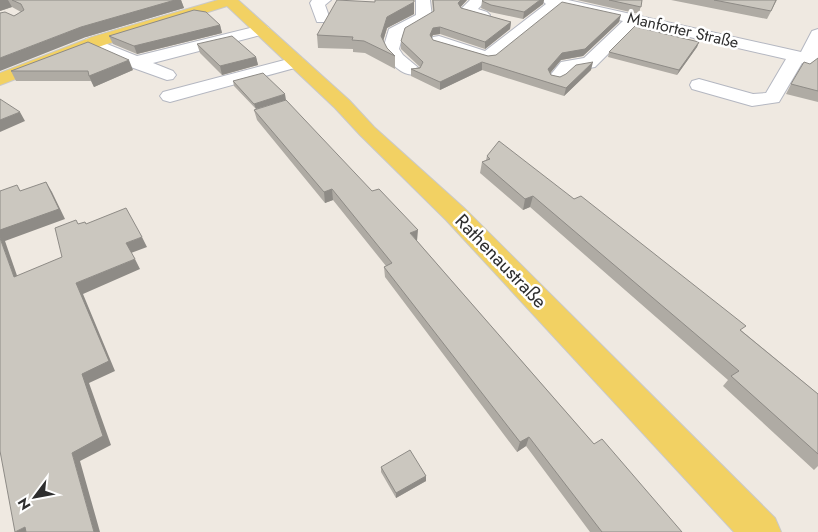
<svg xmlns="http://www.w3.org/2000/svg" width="818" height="532" viewBox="0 0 818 532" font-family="Jost,sans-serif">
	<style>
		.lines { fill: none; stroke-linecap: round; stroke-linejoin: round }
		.minor-casing { stroke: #b4b7c1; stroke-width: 2 }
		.major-casing { stroke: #c9c9c9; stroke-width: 2 }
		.minor { fill: #fff; fill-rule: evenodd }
		.major { fill: #f2d163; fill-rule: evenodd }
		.wall { fill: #afaba4 }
		.shaded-wall { fill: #8e8b86 }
		.building { fill: #cbc7bf; stroke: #8e8b86 }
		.labels { text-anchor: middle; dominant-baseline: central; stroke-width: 5; stroke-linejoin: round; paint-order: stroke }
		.far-street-label { font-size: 16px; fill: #2e2e2e; stroke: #fff }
		.street-label { font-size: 19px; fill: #2e2e2e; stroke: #fff }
	</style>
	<rect width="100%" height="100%" fill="#efe9e1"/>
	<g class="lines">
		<g class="minor-casing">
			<path id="minor" d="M312 0H331L325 5 330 19 327 22H317L310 3Z
				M416 0H430L432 17 429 20 403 34 399 49 403 55 421 70 418 74C402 78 389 62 383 49L389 29 416 15Z
				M470 0H486L478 9 487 12 490 15 487 18 482 20 462 14 459 11Z
				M541 0H568L801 52 812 31 818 29V66L802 63 779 102 752 106 692 89 690 85 692 81 699 79 753 94 766 93 786 59 637 25 595 67 573 71C566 79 562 85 551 82L548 78 561 62 584 58 623 21 560 7 494 61 488 62 482 61 433 45 431 41 433 37 439 36 485 51 546 4Z
				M262 25 268 27 270 30 268 33 153 63 173 71 176 75 173 79 167 80 128 66 86 47 84 43 86 39 92 38 137 56Z
				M296 57 302 58 305 62 302 66 170 102 163 100 160 96 163 92Z"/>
		</g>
		<g class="major-casing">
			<path id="major" d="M218 0H238L349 100 374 127 464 208 775 518 781 532H734L446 220 360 135 335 108 227 6 104 45 0 85V73L92 37Z"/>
		</g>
		<use href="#minor" class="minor"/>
		<use href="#major" class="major"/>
	</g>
	<path class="wall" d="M0 0H181L184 8 86 37 14 16 21 12 12 7 0 11Z
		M432 0H467L460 7 461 8 511 22 510 29 485 49 440 34 433 35 431 38 433 40 488 56 496 55 619 22 583 56 561 60 550 73 551 75 560 77 591 70 564 96 482 70 440 90 411 76V69L420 67 401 49V41L433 12Z
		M483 0H544L543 4 523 19 490 12 481 8 482 1Z
		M577 0H642L639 14Z
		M671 0H777L767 19Z
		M375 2 414 14 387 28 383 41 387 48 395 56V69L365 53 353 52V49L318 48 317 35Z
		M220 25 222 33 137 54 113 44 109 36Z
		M636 27 699 42 697 47 677 75 608 57 609 52Z
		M197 44 256 57 258 65 222 75 200 53Z
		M818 58V102L786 94 791 84 810 64Z
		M133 70 94 87 91 81H16L11 71Z
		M233 81 286 100 256 109 234 86Z
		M254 110 417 241 594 444 682 532H590L526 446 517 452 385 277 384 267 386 266 333 200 325 203 257 120Z
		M487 156 742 331 818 394V466L814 470 723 386 728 380 530 207 523 210 480 173 482 162 486 160Z
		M381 467 426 476V481L396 498 381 472Z"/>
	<path class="shaded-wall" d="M0 0H8L12 7 0 11Z
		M175 0H181L184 8 86 37 0 71V58L81 27Z
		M461 0H467L458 10V3Z
		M540 0H544L543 4 523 19 524 12Z
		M414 2V14L387 28 381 48V36L387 17Z
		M621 15 619 22 583 56 561 60 547 77 548 69 562 53Z
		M511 22 510 29 485 49V42Z
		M220 25 222 33 137 54 134 46Z
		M440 27V34L433 35 429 42 430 35 433 28Z
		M699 42 697 47 677 75 679 70Z
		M256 57 258 65 222 75 220 66Z
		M129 60 133 70 94 87 89 76Z
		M482 62V70L440 90V82Z
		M593 62 591 70 564 96 566 88Z
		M285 94 286 100 256 109 254 104Z
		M20 112 25 121 0 132V120Z
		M46 182 52 192 65 219 5 241 21 287 14 277 0 238V230Z
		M332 189 333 200 325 203 324 192Z
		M533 196 530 207 523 210 525 199Z
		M418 230 417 241 410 233Z
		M142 237 147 247 131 253 126 243Z
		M135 259 140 269 83 294 115 371 89 383 111 445 80 461 100 532H94L72 453 82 374 76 283Z
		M529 437 526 446 517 452 520 442Z
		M426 476V481L396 498V493Z
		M25 527 33 532H15Z"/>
	<path class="building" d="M12 0H175L81 27 0 58V13L5 12 14 16 24 10 21 4Z
		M337 0 375 2V0H414V2L387 17 381 36 387 48 395 56 364 41 352 40 353 37 317 35Z
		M433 0H461L458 3 461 8 511 22 485 42 440 27 433 28 430 35 433 40 488 56 496 55 562 2 621 15 585 49 562 53 548 69 551 75 560 77 566 74 576 65 593 62 566 88 482 62 440 82 411 69 420 68 423 62 401 41 405 28 434 11Z
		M483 0H540L524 12 491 5 482 1Z
		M609 0H642L641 7Z
		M714 0H776L771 11Z
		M194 10 206 12 220 25 134 46 109 36Z
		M637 24 636 27 699 42 679 70 609 52Z
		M232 36 256 57 220 66 197 44Z
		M88 42 129 60 89 76 88 71H11Z
		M818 58V91L791 84 804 62 810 64Z
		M263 73 285 94 254 104 233 81Z
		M0 99 20 112 0 120Z
		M286 100 372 191 379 189 418 230 410 233 594 444 602 439 682 532H602L529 437 520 442 384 267 392 263 332 189 324 192 254 110Z
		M499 141 574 199 581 196 746 326 740 330 818 394V454L731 376 739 371 533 196 525 199 482 162 490 159 487 156Z
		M46 182 59 209 0 230V191L17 185 20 191Z
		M126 208 142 237 126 243 135 259 76 283 109 361 82 374 103 436 72 453 94 532H26L25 527 15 532 0 451V238L14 277 62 257 55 228 76 220 78 224 85 222 86 224Z
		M410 450 426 476 396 493 381 467Z"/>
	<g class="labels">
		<g class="far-street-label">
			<text transform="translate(683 30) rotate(13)">Manforter Straße</text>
		</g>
		<g class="street-label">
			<text transform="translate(501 261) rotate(46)">Rathenaustraße</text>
		</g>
	</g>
	<g transform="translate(35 497) rotate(238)" stroke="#ffffff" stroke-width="4" paint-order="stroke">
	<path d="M0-4L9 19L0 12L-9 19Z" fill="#2e2e2e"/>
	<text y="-8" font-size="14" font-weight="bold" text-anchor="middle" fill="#2e2e2e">N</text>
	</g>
</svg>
